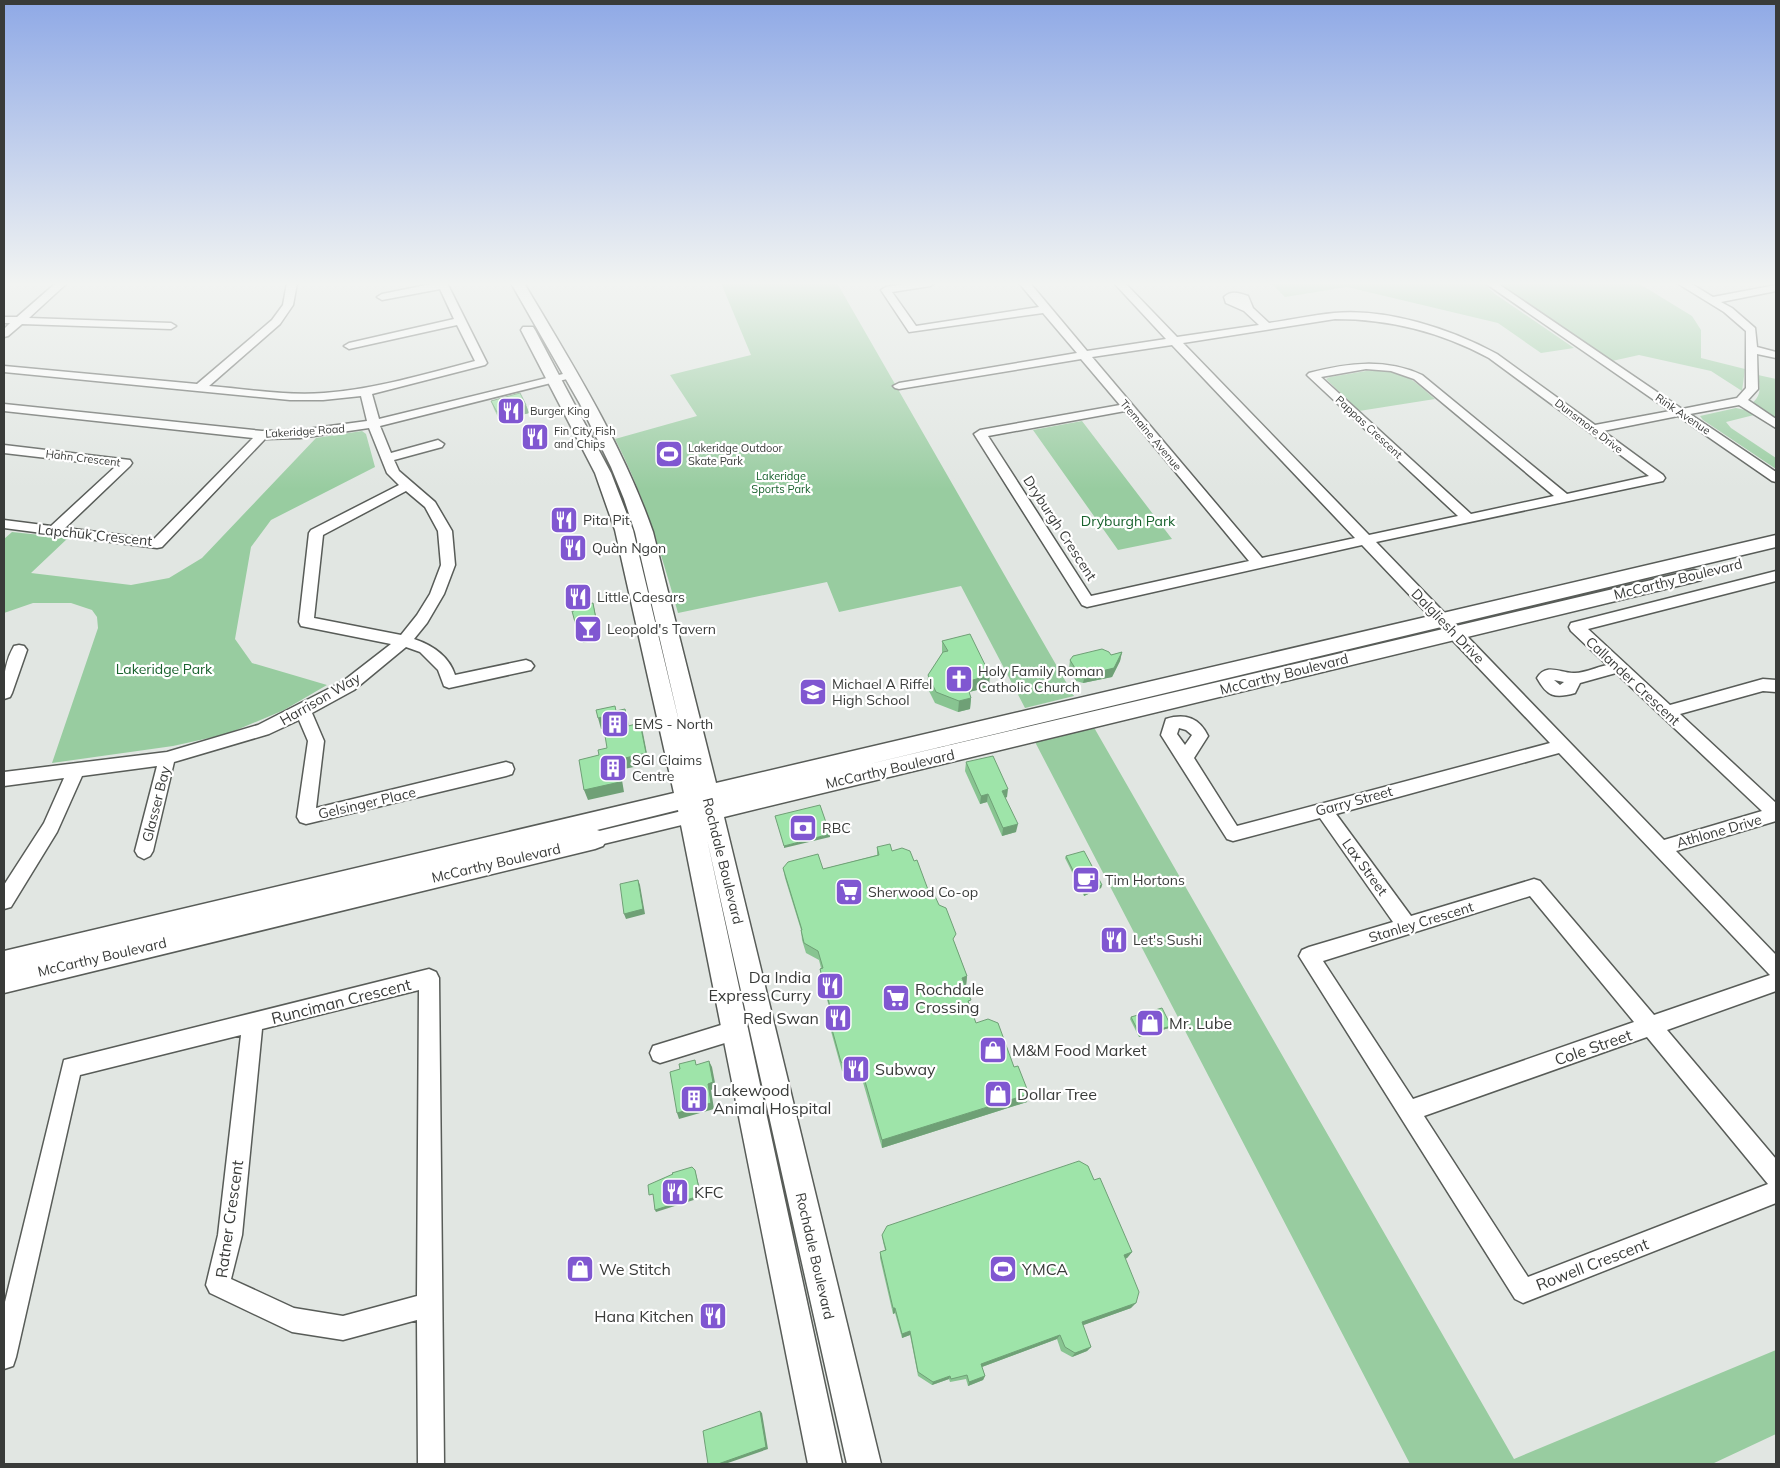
<svg xmlns="http://www.w3.org/2000/svg" width="1780" height="1468" viewBox="0 0 1780 1468" font-family="Mulish,sans-serif">
	<style>
		.green { fill: #98cca0 }
		.lines { fill: none; stroke-linecap: round; stroke-linejoin: round }
		.minor-casing { stroke: #585c58; stroke-width: 3 }
		.major-casing { stroke: #585c58; stroke-width: 3 }
		.minor { fill: #fff; fill-rule: evenodd }
		.major { fill: #fff; fill-rule: evenodd }
		.wall { fill: #88c491 }
		.shaded-wall { fill: #6fa076 }
		.building { fill: #9ee4a9; stroke: #6fa076 }
		.labels { text-anchor: middle; dominant-baseline: central; stroke-width: 4.5; stroke-linejoin: round; paint-order: stroke }
		.far-poi-label { font-size: 11px; fill: #393b39; stroke: #fff; text-anchor: start }
		.far-street-label { font-size: 11px; fill: #393b39; stroke: #fff }
		.far-park-label { font-size: 11px; fill: #18622d; stroke: #fff }
		.poi-label { font-size: 14px; fill: #393b39; stroke: #fff; text-anchor: start }
		.park-label { font-size: 14px; fill: #18622d; stroke: #fff }
		.street-label { font-size: 14px; fill: #393b39; stroke: #fff }
		.near-poi-label { font-size: 16px; fill: #393b39; stroke: #fff; text-anchor: start }
		.near-street-label { font-size: 16px; fill: #393b39; stroke: #fff }
	</style>
	<rect width="100%" height="100%" fill="#e1e6e2"/>
	<path class="green" d="M721 283H837L1074 696 1025 708 961 586 839 612 827 582 678 613C661 553 644 495 615 439L697 416 670 375 751 355Z
		M1265 283H1483L1495 294 1574 348 1541 353 1498 323 1347 287 1285 297 1274 286Z
		M1500 283H1638L1692 316 1701 330V358L1745 369 1742 391 1711 371 1639 355 1612 361 1507 290Z
		M1372 370C1404 370 1412 379 1435 399L1359 411 1326 379 1330 377Z
		M1758 375 1776 379V422L1751 404C1762 396 1760 387 1758 375Z
		M1736 408 1745 410 1754 415 1726 422 1731 428 1776 458V469L1703 420 1700 416Z
		M1082 421 1172 539 1118 550 1033 430Z
		M362 431 366 434 375 467 271 520 251 547 235 639 252 663 327 685 284 710 227 734 173 746 52 763 98 628 97 617 92 610 71 603H33L4 613V539L12 532 68 538 31 573 131 585 169 578 202 558 316 438Z
		M1092 724 1514 1459 1776 1350V1434L1712 1464H1410L1034 740Z"/>
	<g class="lines">
		<g class="minor-casing">
			<path id="minor" d="M56 283H67L29 318 171 323 176 326 171 329 22 324 8 336 4 337V329L10 323H4V317H17Z
				M287 283H297L293 305 280 324 209 386C247 389 286 396 324 393 376 389 425 374 475 361L457 325 349 349 344 346 349 343 454 319 440 289 382 300 377 297 382 294 436 283H447L487 363 485 365 372 394 379 419 571 372 577 375 575 377 380 426 391 453 438 440 444 444 442 447 394 460 399 471 435 502 452 531 455 565 444 594 427 623 414 639C432 645 449 656 455 675L526 660 531 662 534 666 531 670 449 688 444 686 438 670 420 652 406 647 354 690 312 713 324 741 316 808 506 762 512 764 514 769 512 774 506 776 306 824 300 822 297 817 308 741 299 720 269 734 174 762 153 851 150 856 144 859 138 856 135 851 157 766 82 776 57 832 11 907 4 909V885L44 823 64 778 4 786V772L167 752 258 725 342 682 391 644 301 626 299 622 309 533 311 530 399 485 387 473 369 428 300 438 265 439 162 547 157 548 4 528V520L51 526 116 466 4 453V445L130 460 132 463 130 466 65 528 154 539 253 438 4 411V404L262 431 300 430 367 421 361 396 323 400H290L4 372V366L197 384 272 320 283 305ZM406 491 425 507 438 531 441 565 430 594 417 615 401 635 314 618 323 535Z
				M909 283H935L930 286 892 292 916 326 1039 307 1019 283H1030L1087 351 1166 339 1114 283H1125L1177 337 1259 325 1244 311 1226 303 1224 297C1231 290 1239 293 1248 296L1253 308 1269 323C1291 320 1312 315 1334 313 1387 308 1451 329 1497 354L1595 425 1670 411 1485 283H1497L1682 409 1737 398 1746 388V331L1724 312 1677 283H1690L1713 297 1776 285V291L1721 302 1732 308 1755 328 1757 347 1776 352V358L1757 354 1758 389 1748 400 1776 419V428L1739 405 1690 414 1776 472V482L1772 481 1678 416 1603 431 1663 475 1665 478 1663 481 1376 542 1664 840 1762 811 1616 673 1580 683 1575 693C1554 699 1547 696 1537 678 1547 662 1561 674 1575 673 1585 673 1597 667 1607 665L1571 631 1569 627 1571 623 1776 571V581L1588 629 1670 705 1763 679 1776 680V692L1763 691 1680 714 1776 803V821L1676 851 1776 955V991L1667 1030 1776 1159V1203L1523 1303 1515 1299 1299 956 1302 950 1309 947 1393 922 1320 818 1233 841 1227 839 1161 735 1166 719C1186 713 1199 718 1208 736L1194 758 1237 826 1550 743 1362 545 1087 607 1082 605 974 434 980 430 1120 405 1081 359 899 389 895 388 893 386 899 383 1077 353 1043 313 909 332 881 290 886 287ZM1335 319C1390 319 1441 332 1489 358L1649 476 1567 494 1422 375C1384 358 1348 363 1309 373L1307 375 1309 377 1458 516 1369 535 1183 343ZM1172 345 1355 538 1262 558 1092 357ZM1366 369 1391 371 1414 379 1554 496 1471 514 1321 377ZM1125 411 1249 561 1091 596 988 436ZM1554 680 1564 682 1560 685ZM1179 728 1186 730 1192 735 1185 745 1177 734ZM1559 753 1769 974 1770 975 1654 1015 1540 881 1534 879 1411 916 1336 814ZM1530 896 1634 1022 1413 1099 1323 961ZM1647 1037 1768 1184 1528 1277 1424 1116Z
				M19 645 24 646 27 650 12 693 10 697 4 699C3 681 4 663 14 646Z
				M690 809 696 811 699 816 696 821 690 823 595 846 589 844 586 839 589 834 595 832Z
				M429 969 436 972 439 978 444 1464H418L417 1320 343 1340 292 1332 210 1293 206 1285 218 1235 241 1035 80 1075 16 1357 13 1366 4 1369V1306L64 1060ZM419 990 417 1296 343 1316 294 1308 231 1279 242 1235 262 1029Z
				M734 1021 741 1024 744 1031 741 1038 660 1063 653 1060 650 1053 653 1046Z"/>
		</g>
		<g class="major-casing">
			<path id="major" d="M511 283H524C572 364 622 443 653 532L716 783 1776 535V547L865 765 1694 570 1701 572 1703 576 1701 580 1694 582 724 817 881 1464H847L707 839 842 1464H808L678 810 597 830 603 832 607 839 603 846 595 849 4 993V951L674 793 615 530 595 473 521 330 523 327H533L535 330 611 473 633 530 681 730 635 532 624 499 611 467 580 404Z"/>
		</g>
		<use href="#minor" class="minor"/>
		<use href="#major" class="major"/>
	</g>
	<path class="wall" d="M491 401 526 405 529 413 500 421 494 409Z
		M942 641 989 687 969 692 971 698 970 709 958 712 935 703 927 687 928 675 942 654Z
		M1122 652 1120 661 1112 677 1083 683 1076 681 1069 669 1070 660 1111 655Z
		M966 762 1007 797 1005 798 1016 832 1002 836 987 802 980 804 965 771Z
		M877 847 892 851 914 861 955 944 967 976 966 986H965L970 1007 976 1023 1027 1102 882 1148 860 1072 851 1075 842 1071 829 1024 828 1015 831 1014 821 978 820 969 821 968 819 960 806 953 802 940 801 930 785 878 783 868 823 869 877 855Z
		M1066 856 1102 885 1101 888 1084 896 1065 858Z
		M1131 1017 1171 1026 1169 1028 1139 1037 1130 1019Z
		M1094 1180 1132 1252 1127 1258 1125 1259 1131 1308 1083 1325 1091 1347 1087 1351 1072 1357 1061 1351 1057 1339 982 1367 985 1376 983 1380 968 1386 966 1379 950 1382 949 1379 932 1385 918 1376 910 1335 902 1338 895 1313 893 1314 880 1258V1252L885 1250 883 1242 882 1235Z"/>
	<path class="shaded-wall" d="M526 405 529 413 500 421 497 412Z
		M593 603 601 639 583 643 576 626H579Z
		M1122 652 1120 661 1112 677 1083 683 1085 675Z
		M990 675 989 687 965 693 966 682Z
		M971 698 970 709 958 712 959 701Z
		M625 709 628 719 631 736 628 726Z
		M602 717 606 728 601 729 598 718Z
		M640 723 643 733 649 764 624 769 625 773 621 774 624 792 588 800 584 790 617 763 621 759Z
		M1008 789 1007 797 1001 799 1002 791Z
		M988 794 987 802 980 804 981 796Z
		M1018 824 1016 832 1002 836 1003 828Z
		M830 834V837L784 848V846Z
		M638 880 640 885 645 914 626 919 624 914Z
		M1102 885 1101 888 1084 896V893Z
		M967 976 966 986 961 987 962 978Z
		M1171 1026 1169 1028 1139 1037 1140 1035Z
		M709 1061 712 1067 716 1088 711 1090 714 1109 679 1119 677 1113 708 1084Z
		M860 1064V1072L851 1075 850 1066Z
		M1029 1094 1027 1102 882 1148V1140Z
		M695 1170 701 1194 700 1198 656 1212 655 1210Z
		M1132 1252 1127 1258 1119 1261 1124 1255Z
		M1136 1303 1131 1308 1078 1327 1082 1322Z
		M893 1308H895V1313L893 1314Z
		M910 1331V1335L902 1338V1334Z
		M1060 1335 1057 1339 979 1368 981 1364Z
		M1091 1347 1087 1351 1072 1357 1075 1353Z
		M950 1376 949 1379 932 1385 933 1382Z
		M985 1376 983 1380 968 1386 969 1382Z
		M760 1411 762 1413 768 1449 725 1464H718Z"/>
	<path class="building" d="M520 393 526 405 497 412 491 401Z
		M593 603 598 630 580 634 579 626H576L572 611H574V607Z
		M970 634 990 675 966 682 971 698 959 701 936 692 928 675 943 652 948 651 942 641Z
		M1102 649 1109 652 1111 655 1122 652 1114 668 1085 675 1078 673 1070 660 1073 656Z
		M615 706 616 711 625 709 628 726 640 723 646 753 621 759V762L617 763 620 782 584 790 579 760 599 755 598 750 607 748 602 717 598 718 596 710Z
		M993 756 1008 789 1002 791 1018 824 1003 828 988 794 981 796 966 762Z
		M820 805 830 834 784 846 775 816Z
		M890 844 892 851 902 848 910 851 914 861 917 860 930 895 934 894 939 905 946 908 956 934 953 939 967 976 962 978 971 1000 968 1001 976 1023 988 1019 998 1023 1014 1067 1018 1066 1029 1094 882 1140 860 1064 850 1066 841 1062 828 1015 832 1014 820 969 823 968 818 951 804 943 801 930H802L783 868 788 862 818 854 823 869 879 855 877 847Z
		M1084 851 1102 885 1084 893 1066 856Z
		M638 880 643 909 624 914 620 884Z
		M1162 1008 1171 1026 1140 1035 1131 1017Z
		M695 1060 696 1065 709 1061 713 1082 708 1084 711 1103 677 1113 670 1072 680 1069 679 1064Z
		M1079 1161 1088 1166 1094 1180 1100 1178 1132 1252 1124 1255 1139 1292 1136 1303 1082 1322 1091 1347 1075 1353 1065 1347 1060 1335 981 1364 985 1376 969 1382 967 1375 951 1379 950 1376 933 1382 918 1372 910 1331 902 1334 895 1308H893L880 1252 886 1250 882 1235 887 1226Z
		M692 1167 695 1170 700 1193 699 1196 655 1210 653 1194 649 1195 648 1185 673 1174 672 1173Z
		M760 1411 766 1447 718 1464H708L703 1431Z"/>
	<linearGradient id="sky" x2="0" y2="1"><stop stop-color="#8fa9e6"/><stop offset="0.58" stop-color="#f2f4f2"/><stop offset="1" stop-color="#f2f4f2" stop-opacity="0"/></linearGradient>
	<rect width="1780" height="489" fill="url(#sky)"/>
	<defs>
		<g id="restaurant-square" transform="scale(1.4375)"><rect x="-9" y="-9" width="18" height="18" rx="4" fill="#8057d1" stroke="#fff"/><path d="M-5-6h1v4h1v-4h1v4h1v-4h1v5L-1.5 .5V6h-2V.5L-5-1ZM5-6V6H3V1.5H1.5Q1.5-4 5-6Z" fill="#fff"/></g>
		<g id="stadium-square" transform="scale(1.4375)"><rect x="-9" y="-9" width="18" height="18" rx="4" fill="#8057d1" stroke="#fff"/><path d="M0-5a6.5 5 0 1 0 0 10a6.5 5 0 1 0 0-10ZM-3.5-1.8h7v3.6h-7Z" fill="#fff"/></g>
		<g id="bar-square" transform="scale(1.4375)"><rect x="-9" y="-9" width="18" height="18" rx="4" fill="#8057d1" stroke="#fff"/><path d="M-6-5H6L.8 .8V4.5H3.5V6h-7V4.5H-.8V.8Z" fill="#fff"/></g>
		<g id="church-square" transform="scale(1.4375)"><rect x="-9" y="-9" width="18" height="18" rx="4" fill="#8057d1" stroke="#fff"/><path d="M-1.2-6h2.4v3.5h3.3v2.4h-3.3V6h-2.4V-.1h-3.3v-2.4h3.3Z" fill="#fff"/></g>
		<g id="school-square" transform="scale(1.4375)"><rect x="-9" y="-9" width="18" height="18" rx="4" fill="#8057d1" stroke="#fff"/><path d="M0-5L7-2L0 1L-7-2ZM-4 1L0 2.5L4 1V4Q0 6-4 4Z" fill="#fff"/></g>
		<g id="building-square" transform="scale(1.4375)"><rect x="-9" y="-9" width="18" height="18" rx="4" fill="#8057d1" stroke="#fff"/><path d="M-4-6H4V6H1V3H-1V6H-4ZM-2.5-4.3h1.7v1.8h-1.7ZM.8-4.3h1.7v1.8H.8ZM-2.5-1h1.7V.8h-1.7ZM.8-1h1.7V.8H.8Z" fill="#fff"/></g>
		<g id="bank-square" transform="scale(1.4375)"><rect x="-9" y="-9" width="18" height="18" rx="4" fill="#8057d1" stroke="#fff"/><path d="M-6-4H6V4H-6ZM0-2.3a2.3 2.3 0 1 0 0 4.6a2.3 2.3 0 1 0 0-4.6Z" fill="#fff"/></g>
		<g id="cafe-square" transform="scale(1.4375)"><rect x="-9" y="-9" width="18" height="18" rx="4" fill="#8057d1" stroke="#fff"/><path d="M-5.5-4.5H6V0H3Q3 3.5 0 3.5H-2.5Q-5.5 3.5-5.5 0ZM3-3.2v2h1.7v-2ZM-6 4.5H4V6H-6Z" fill="#fff"/></g>
		<g id="supermarket-square" transform="scale(1.4375)"><rect x="-9" y="-9" width="18" height="18" rx="4" fill="#8057d1" stroke="#fff"/><path d="M-6-5.5h2.5l.6 2H6L4.5 2H-2.5L-4.4-4H-6ZM-1.5 3.2a1.3 1.3 0 1 0 .1 0ZM3 3.2a1.3 1.3 0 1 0 .1 0Z" fill="#fff"/></g>
		<g id="shop-square" transform="scale(1.4375)"><rect x="-9" y="-9" width="18" height="18" rx="4" fill="#8057d1" stroke="#fff"/><path d="M-5-2.5h2.3a2.7 3.5 0 0 1 5.4 0H5L5.5 6h-11ZM-1.5-2.5h3a1.5 2.3 0 0 0-3 0Z" fill="#fff"/></g>
	</defs>
	<g fill-rule="evenodd">
		<use href="#restaurant-square" x="511" y="411"/>
		<use href="#restaurant-square" x="535" y="437"/>
		<use href="#stadium-square" x="669" y="454"/>
		<use href="#restaurant-square" x="564" y="520"/>
		<use href="#restaurant-square" x="573" y="548"/>
		<use href="#restaurant-square" x="578" y="597"/>
		<use href="#bar-square" x="588" y="629"/>
		<use href="#church-square" x="959" y="679"/>
		<use href="#school-square" x="813" y="692"/>
		<use href="#building-square" x="615" y="724"/>
		<use href="#building-square" x="613" y="768"/>
		<use href="#bank-square" x="803" y="828"/>
		<use href="#cafe-square" x="1086" y="880"/>
		<use href="#supermarket-square" x="849" y="892"/>
		<use href="#restaurant-square" x="1114" y="940"/>
		<use href="#restaurant-square" x="830" y="986"/>
		<use href="#supermarket-square" x="896" y="998"/>
		<use href="#restaurant-square" x="838" y="1018"/>
		<use href="#shop-square" x="1150" y="1023"/>
		<use href="#shop-square" x="993" y="1050"/>
		<use href="#restaurant-square" x="856" y="1069"/>
		<use href="#shop-square" x="998" y="1094"/>
		<use href="#building-square" x="694" y="1099"/>
		<use href="#restaurant-square" x="675" y="1192"/>
		<use href="#shop-square" x="580" y="1269"/>
		<use href="#stadium-square" x="1003" y="1269"/>
		<use href="#restaurant-square" x="713" y="1316"/>
	</g>
	<g class="labels">
		<g class="far-poi-label">
			<text x="530" y="411">Burger King</text>
			<text x="554" y="431">Fin City Fish<tspan x="554" dy="13">and Chips</tspan></text>
			<text x="688" y="448">Lakeridge Outdoor<tspan x="688" dy="13">Skate Park</tspan></text>
		</g>
		<g class="far-street-label">
			<text transform="translate(1683 414) rotate(34)">Rink Avenue</text>
			<text transform="translate(1589 426) rotate(37)">Dunsmore Drive</text>
			<text transform="translate(1369 427) rotate(43)">Pappas Crescent</text>
			<text transform="translate(305 431) rotate(-4)">Lakeridge Road</text>
			<text transform="translate(1151 435) rotate(50)">Tremaine Avenue</text>
			<text transform="translate(83 458) rotate(7)">Hahn Crescent</text>
		</g>
		<g class="far-park-label">
			<text x="781" y="476">Lakeridge<tspan x="781" dy="13">Sports Park</tspan></text>
		</g>
		<g class="poi-label">
			<text x="583" y="520">Pita Pit</text>
			<text x="592" y="548">Quàn Ngon</text>
			<text x="597" y="597">Little Caesars</text>
			<text x="607" y="629">Leopold's Tavern</text>
			<text x="978" y="671">Holy Family Roman<tspan x="978" dy="16">Catholic Church</tspan></text>
			<text x="832" y="684">Michael A Riffel<tspan x="832" dy="16">High School</tspan></text>
			<text x="634" y="724">EMS - North</text>
			<text x="632" y="760">SGI Claims<tspan x="632" dy="16">Centre</tspan></text>
			<text x="822" y="828">RBC</text>
			<text x="1105" y="880">Tim Hortons</text>
			<text x="868" y="892">Sherwood Co-op</text>
			<text x="1133" y="940">Let's Sushi</text>
		</g>
		<g class="park-label">
			<text x="1128" y="521">Dryburgh Park</text>
			<text x="164" y="669">Lakeridge Park</text>
		</g>
		<g class="street-label">
			<text transform="translate(1060 528) rotate(57)">Dryburgh Crescent</text>
			<text transform="translate(95 535) rotate(6)">Lapchuk Crescent</text>
			<text transform="translate(1678 579) rotate(-14)">McCarthy Boulevard</text>
			<text transform="translate(1448 626) rotate(46)">Dalgliesh Drive</text>
			<text transform="translate(1284 674) rotate(-14)">McCarthy Boulevard</text>
			<text transform="translate(1633 681) rotate(43)">Callander Crescent</text>
			<text transform="translate(320 699) rotate(-30)">Harrison Way</text>
			<text transform="translate(890 769) rotate(-13)">McCarthy Boulevard</text>
			<text transform="translate(1354 801) rotate(-15)">Garry Street</text>
			<text transform="translate(367 803) rotate(-13)">Gelsinger Place</text>
			<text transform="translate(156 804) rotate(-76)">Glasser Bay</text>
			<text transform="translate(1719 831) rotate(-16)">Athlone Drive</text>
			<text transform="translate(723 861) rotate(76)">Rochdale Boulevard</text>
			<text transform="translate(496 863) rotate(-13)">McCarthy Boulevard</text>
			<text transform="translate(1365 867) rotate(54)">Lax Street</text>
			<text transform="translate(1421 922) rotate(-17)">Stanley Crescent</text>
			<text transform="translate(102 957) rotate(-13)">McCarthy Boulevard</text>
			<text transform="translate(815 1256) rotate(77)">Rochdale Boulevard</text>
		</g>
		<g class="near-poi-label">
			<text x="811" y="977" text-anchor="end">Da India<tspan x="811" dy="18">Express Curry</tspan></text>
			<text x="915" y="989">Rochdale<tspan x="915" dy="18">Crossing</tspan></text>
			<text x="819" y="1018" text-anchor="end">Red Swan</text>
			<text x="1169" y="1023">Mr. Lube</text>
			<text x="1012" y="1050">M&amp;M Food Market</text>
			<text x="875" y="1069">Subway</text>
			<text x="713" y="1090">Lakewood<tspan x="713" dy="18">Animal Hospital</tspan></text>
			<text x="1017" y="1094">Dollar Tree</text>
			<text x="694" y="1192">KFC</text>
			<text x="599" y="1269">We Stitch</text>
			<text x="1022" y="1269">YMCA</text>
			<text x="694" y="1316" text-anchor="end">Hana Kitchen</text>
		</g>
		<g class="near-street-label">
			<text transform="translate(341 1001) rotate(-14)">Runciman Crescent</text>
			<text transform="translate(1593 1047) rotate(-19)">Cole Street</text>
			<text transform="translate(229 1219) rotate(-82)">Ratner Crescent</text>
			<text transform="translate(1592 1264) rotate(-21)">Rowell Crescent</text>
		</g>
	</g>
	<rect width="1780" height="1468" fill="none" stroke="#393b39" stroke-width="10"/>
</svg>
